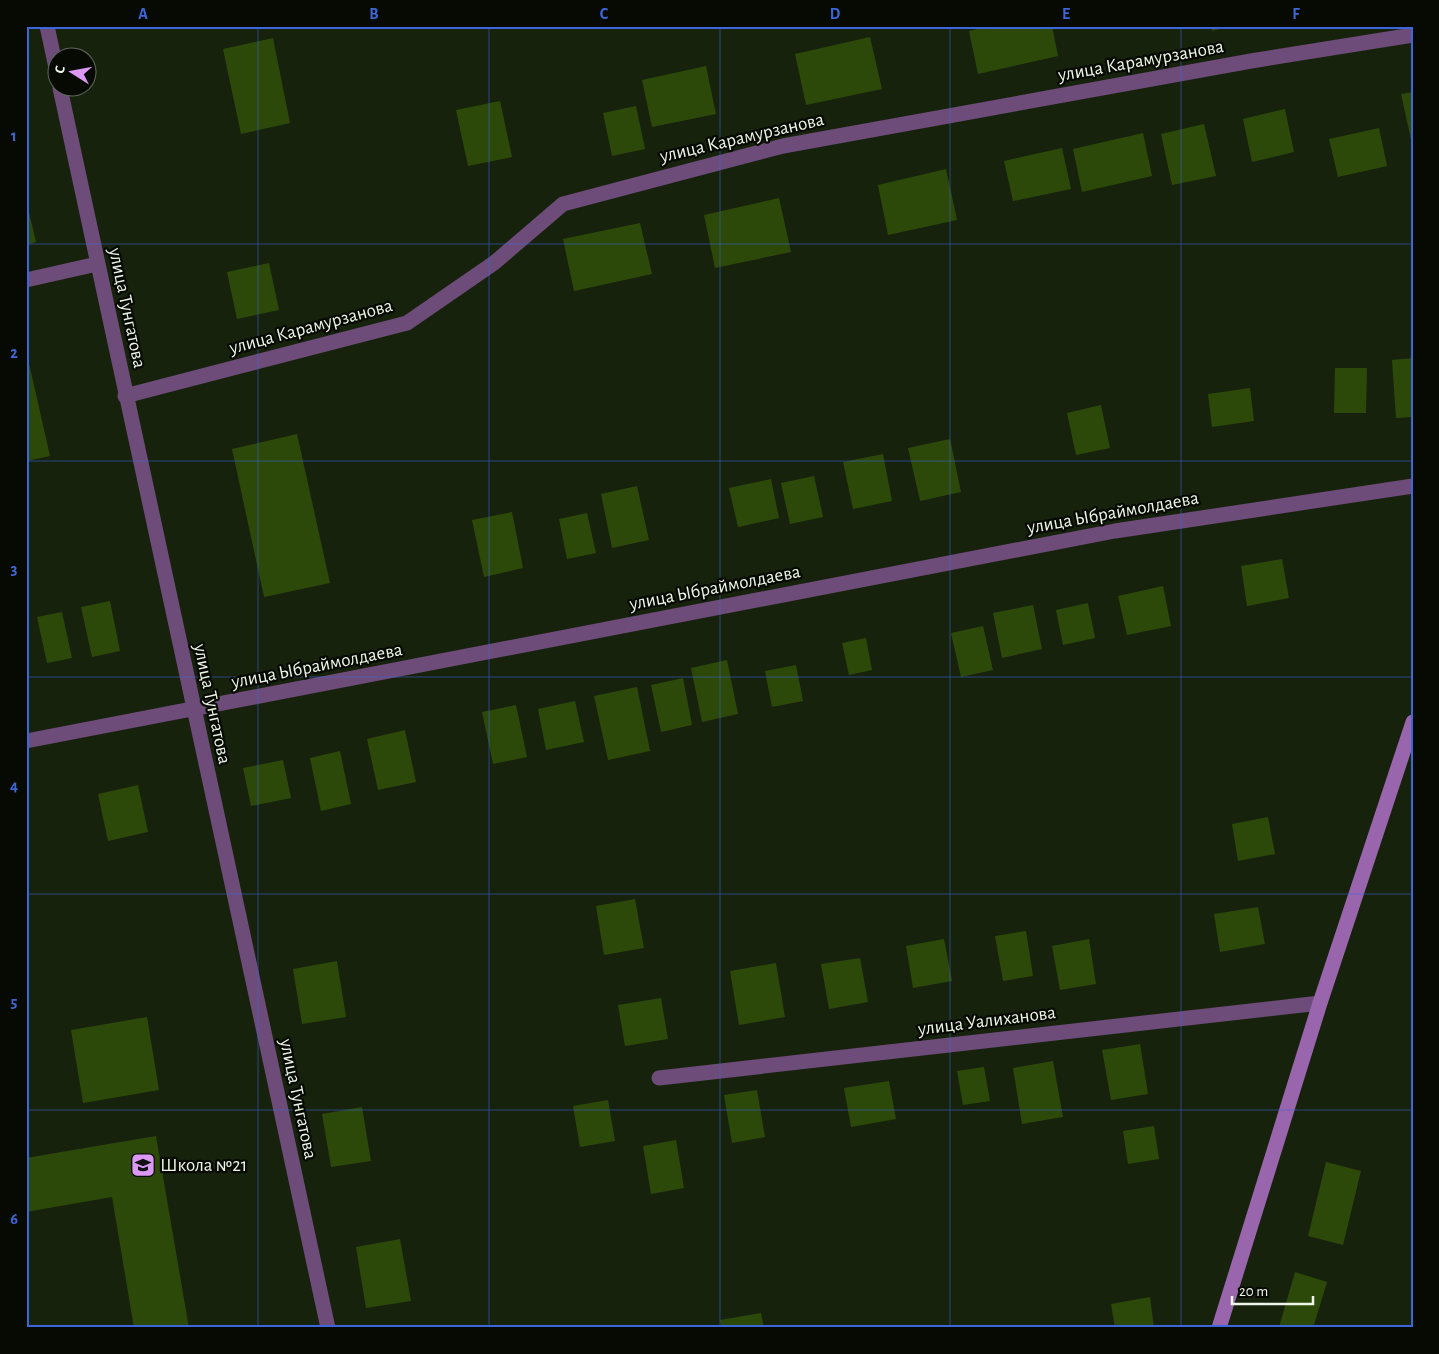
<svg xmlns="http://www.w3.org/2000/svg" width="1439" height="1354" viewBox="0 0 1439 1354" font-family="'Alegreya Sans',sans-serif">
	<style>
		.building { fill: #2d4909 }
		.lines { fill: none; stroke-linecap: round; stroke-linejoin: round }
		.street { stroke: #6d4c79; stroke-width: 15 }
		.secondary { stroke: #9965ad; stroke-width: 15 }
		.grid { fill: none; stroke: #3c67da; stroke-width: 1; stroke-opacity: 0.55 }
		.labels { text-anchor: middle; dominant-baseline: central; stroke-width: 4.5; stroke-linejoin: round; paint-order: stroke }
		.street-label { font-size: 19px; fill: #eef6e8; stroke: #060a03 }
		.poi-label { font-size: 19px; fill: #eef6e8; stroke: #060a03; text-anchor: start }
		.neatline { fill: none; stroke: #3c67da; stroke-width: 2 }
		.grid-label { font-size: 16px; text-anchor: middle; font-weight: bold; fill: #3c67da }
	</style>
	<rect width="100%" height="100%" fill="#17220d"/>
	<path class="building" d="M990 26H1052L1058 56 978 74 969 31Z
		M1211 26H1228V27L1212 31Z
		M870 37 882 89 806 105 795 54Z
		M273 38 290 123 241 134 223 49Z
		M706 66 716 114 652 127 642 80Z
		M1413 92V144H1412L1401 94Z
		M500 101 512 157 468 166 456 110Z
		M636 106 645 149 612 156 603 113Z
		M1285 109 1294 152 1252 162 1243 119Z
		M1204 124 1216 176 1172 185 1161 134Z
		M1379 128 1387 166 1338 177 1329 139Z
		M1143 133 1152 176 1082 192 1073 149Z
		M1062 148 1071 189 1013 201 1004 161Z
		M946 169 957 220 888 235 878 185Z
		M779 198 791 252 715 268 704 215Z
		M26 200 36 242 26 245Z
		M640 223 652 274 574 291 563 239Z
		M269 263 279 310 237 319 227 272Z
		M26 350 50 456 26 461Z
		M1413 358V417L1396 418 1392 360Z
		M1335 368H1367L1366 413H1334Z
		M1250 388 1254 421 1212 427 1208 394Z
		M1101 405 1110 448 1076 455 1067 413Z
		M297 434 330 583 264 597 232 449Z
		M950 439 961 492 920 501 908 448Z
		M883 454 892 501 853 509 843 462Z
		M814 476 823 517 790 524 781 483Z
		M771 479 779 518 738 527 729 488Z
		M637 486 649 540 612 548 601 494Z
		M512 512 523 568 484 577 472 520Z
		M587 513 596 553 567 559 559 519Z
		M1282 559 1289 598 1247 606 1241 566Z
		M1163 586 1171 626 1127 635 1118 596Z
		M110 601 120 651 92 657 81 607Z
		M1088 603 1095 638 1063 645 1056 610Z
		M1033 605 1042 649 1002 658 993 613Z
		M62 612 72 658 47 663 37 617Z
		M983 626 993 670 961 677 951 633Z
		M866 638 872 670 849 675 842 643Z
		M727 660 738 714 702 722 691 668Z
		M796 665 803 701 772 707 765 671Z
		M683 678 692 725 661 732 651 685Z
		M637 687 650 751 608 760 594 696Z
		M575 701 584 742 546 750 538 709Z
		M516 705 527 757 493 764 482 712Z
		M405 730 416 782 378 790 367 739Z
		M340 751 351 804 321 811 310 758Z
		M283 760 291 798 251 806 243 768Z
		M138 785 148 832 108 841 98 794Z
		M1268 817 1275 854 1238 861 1232 824Z
		M635 899 644 948 604 955 596 906Z
		M1258 907 1265 944 1220 952 1214 914Z
		M1026 931 1033 976 1003 981 995 936Z
		M944 939 952 981 913 988 906 946Z
		M1089 939 1096 984 1060 990 1052 946Z
		M860 958 868 1002 829 1009 821 964Z
		M337 961 346 1017 302 1024 293 969Z
		M776 963 785 1017 739 1025 730 971Z
		M661 998 668 1039 625 1046 618 1005Z
		M147 1017 159 1090 83 1103 71 1030Z
		M1140 1044 1148 1094 1111 1100 1102 1050Z
		M1053 1061 1063 1117 1022 1124 1013 1068Z
		M984 1067 990 1101 963 1105 957 1071Z
		M889 1081 896 1119 851 1127 844 1088Z
		M757 1090 765 1137 732 1143 724 1095Z
		M608 1100 615 1141 580 1147 573 1106Z
		M362 1107 371 1161 331 1167 322 1114Z
		M1154 1126 1159 1159 1128 1164 1123 1131Z
		M156 1136 189 1328H134L112 1197 26 1212V1158Z
		M676 1140 684 1188 651 1194 643 1146Z
		M1326 1162 1361 1171 1343 1245 1308 1236Z
		M400 1239 411 1301 366 1308 356 1247Z
		M1295 1272 1327 1282 1313 1328 1279 1327Z
		M1150 1297 1154 1328H1115L1111 1304Z
		M761 1313 764 1328H722L720 1320Z"/>
	<g class="lines">
		<path class="street" d="M47 26 58 77
			M60 88 328 1328
			M26 280 97 264
			M125 396 407 323 494 263 563 204 783 146 1251 61 1413 35
			M26 741 1115 531 1413 486
			M659 1078 1320 1003"/>
		<path class="secondary" d="M1219 1328 1320 1003 1413 722"/>
	</g>
	<path class="grid" d="M258 26V1328M489 26V1328M720 26V1328M950 26V1328M1181 26V1328M26 244H1413M26 461H1413M26 677H1413M26 894H1413M26 1110H1413"/>
	<defs>
		<g id="school-square" transform="scale(1.25)"><rect x="-9" y="-9" width="18" height="18" rx="4" fill="#dc99f4" stroke="#060a03"/><path d="M0-5L7-2L0 1L-7-2ZM-4 1L0 2.5L4 1V4Q0 6-4 4Z" fill="#111"/></g>
	</defs>
	<g fill-rule="evenodd">
		<use href="#school-square" x="143" y="1165"/>
	</g>
	<g class="labels">
		<g class="street-label">
			<text transform="translate(1141 61) rotate(-10)">улица Карамурзанова</text>
			<text transform="translate(742 138) rotate(-13)">улица Карамурзанова</text>
			<text transform="translate(127 308) rotate(78)">улица Тунгатова</text>
			<text transform="translate(311 327) rotate(-15)">улица Карамурзанова</text>
			<text transform="translate(1113 513) rotate(-10)">улица Ыбраймолдаева</text>
			<text transform="translate(715 588) rotate(-11)">улица Ыбраймолдаева</text>
			<text transform="translate(317 666) rotate(-11)">улица Ыбраймолдаева</text>
			<text transform="translate(212 704) rotate(78)">улица Тунгатова</text>
			<text transform="translate(987 1021) rotate(-7)">улица Уалиханова</text>
			<text transform="translate(298 1099) rotate(78)">улица Тунгатова</text>
		</g>
		<g class="poi-label">
			<text x="160" y="1165">Школа №21</text>
		</g>
	</g>
	<rect width="1439" height="1354" fill="none" stroke="#060a03" stroke-width="55"/>
	<g transform="translate(72 72) rotate(281)"><circle r="24" fill="#060a03" stroke="#63685f"/>
	<path d="M0-4L9 19L0 12L-9 19Z" fill="#dc99f4"/>
	<text y="-8" font-size="14" font-weight="bold" text-anchor="middle" fill="#eef6e8">С</text>
	</g>
	<path d="M1232 1296v8h81v-8" fill="none" stroke="#eef6e8" stroke-width="2.5"/>
	<text x="1239" y="1296" font-size="15" fill="#eef6e8" stroke="#060a03" stroke-width="4" paint-order="stroke">20 m</text>
	<rect x="28" y="28" width="1384" height="1298" class="neatline"/>
	<g class="grid-label">
		<text x="143" y="19">A</text>
		<text x="374" y="19">B</text>
		<text x="604" y="19">C</text>
		<text x="835" y="19">D</text>
		<text x="1066" y="19">E</text>
		<text x="1296" y="19">F</text>
		<text x="14" y="141">1</text>
		<text x="14" y="358">2</text>
		<text x="14" y="574">3</text>
		<text x="14" y="791">4</text>
		<text x="14" y="1007">5</text>
		<text x="14" y="1224">6</text>
	</g>
</svg>
